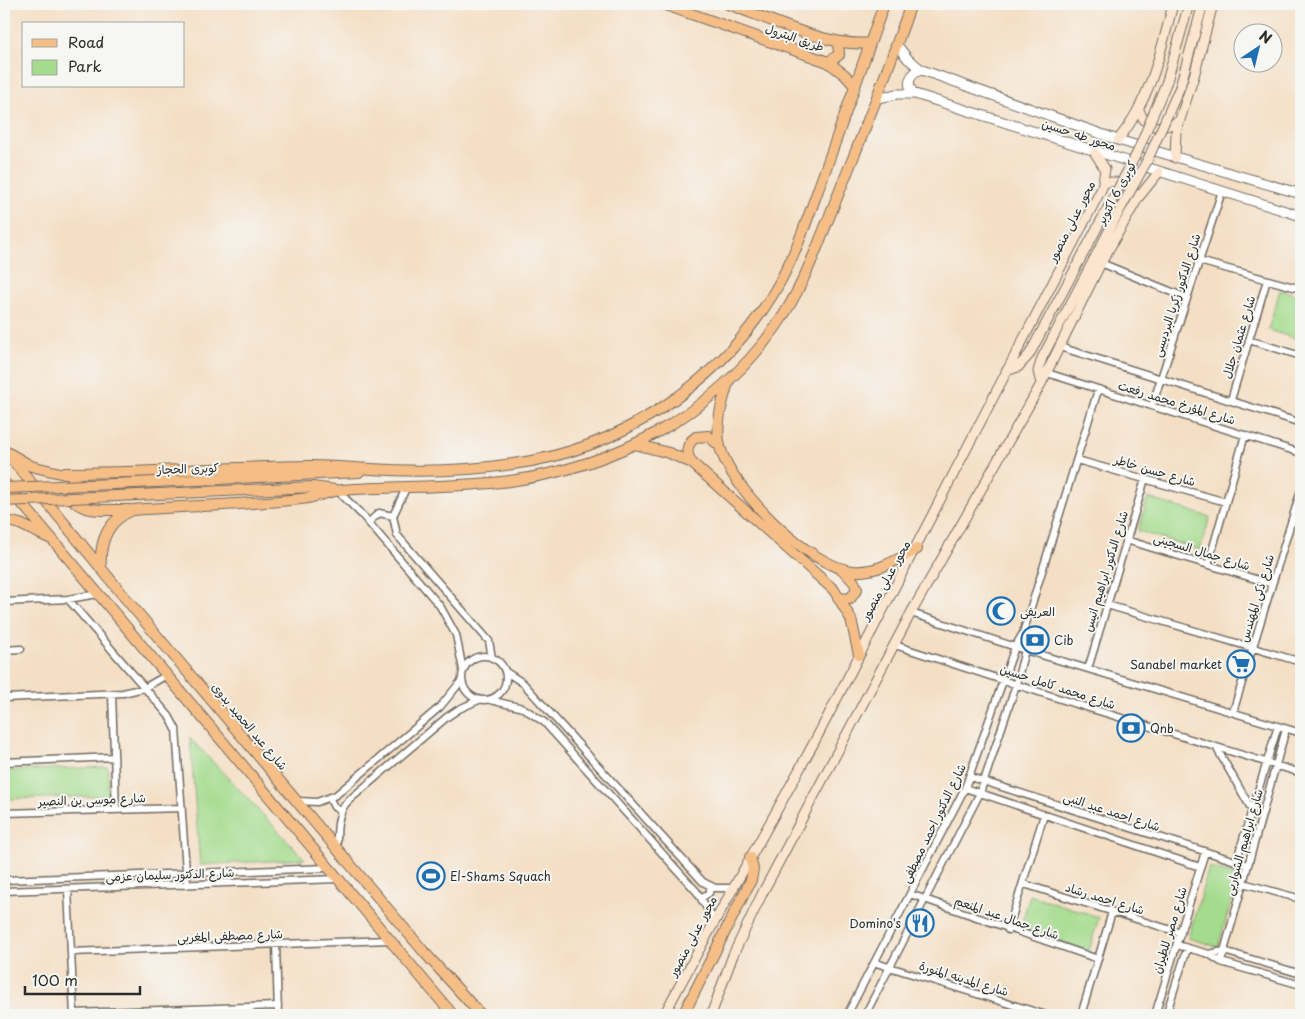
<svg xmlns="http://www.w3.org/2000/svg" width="1305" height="1019" viewBox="0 0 1305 1019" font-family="'Playpen Sans','Playpen Sans Arabic',sans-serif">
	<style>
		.green { fill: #a4db8d; stroke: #68835c }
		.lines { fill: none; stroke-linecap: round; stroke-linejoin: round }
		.minor-casing { stroke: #716a61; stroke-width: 9 }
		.tertiary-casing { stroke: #716a61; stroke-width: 11 }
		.secondary-casing { stroke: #716a61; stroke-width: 11 }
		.primary-casing { stroke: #716a61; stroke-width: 12 }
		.minor { stroke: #fff; stroke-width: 6 }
		.tertiary { stroke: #fff; stroke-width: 9 }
		.secondary { stroke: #fbe5cf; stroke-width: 9 }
		.primary { stroke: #f6be87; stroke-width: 10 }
		.secondary-bridge-casing { stroke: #716a61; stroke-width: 11; stroke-linecap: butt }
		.primary-bridge-casing { stroke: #716a61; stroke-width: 12; stroke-linecap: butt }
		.secondary-bridge { stroke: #fbe5cf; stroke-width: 9 }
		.primary-bridge { stroke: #f6be87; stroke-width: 10 }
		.labels { text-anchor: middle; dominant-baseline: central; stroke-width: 4; stroke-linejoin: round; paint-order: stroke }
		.street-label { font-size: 12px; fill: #2b2b2b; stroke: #f6f6f2 }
		.poi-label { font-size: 12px; fill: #2b2b2b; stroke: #f6f6f2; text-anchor: start }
	</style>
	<rect width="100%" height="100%" fill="#f6f6f2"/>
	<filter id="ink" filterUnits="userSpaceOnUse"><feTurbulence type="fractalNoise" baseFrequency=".02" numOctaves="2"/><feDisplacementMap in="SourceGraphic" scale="10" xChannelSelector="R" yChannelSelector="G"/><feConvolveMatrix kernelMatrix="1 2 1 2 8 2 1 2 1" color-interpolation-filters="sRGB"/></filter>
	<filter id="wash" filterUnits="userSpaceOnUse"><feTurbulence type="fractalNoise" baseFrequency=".0096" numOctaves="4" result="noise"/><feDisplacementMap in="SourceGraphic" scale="20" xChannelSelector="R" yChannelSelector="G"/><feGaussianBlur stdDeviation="1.12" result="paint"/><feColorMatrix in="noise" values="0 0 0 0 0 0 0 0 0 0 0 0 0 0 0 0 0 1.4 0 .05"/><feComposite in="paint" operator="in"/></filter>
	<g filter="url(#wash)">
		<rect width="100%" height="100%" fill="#f4dfc5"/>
		<path class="green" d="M1280 290 1301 296V340L1268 330Z
			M1148 498 1210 517 1200 550 1138 531Z
			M190 738 305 859 200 865Z
			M108 767 109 796 4 799V771Z
			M1209 867 1239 876 1218 947 1188 938Z
			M1030 895 1099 917 1089 951 1020 929Z"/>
	</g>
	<g filter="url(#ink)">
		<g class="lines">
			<g class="minor-casing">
				<path id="minor" d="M1199 261 1301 289
					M1101 263 1187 298
					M1249 340 1301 356
					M1060 347 1301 423
					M1047 373 1301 453
					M1231 400 1267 280
					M1152 406 1222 191
					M1077 460 1226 502
					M407 486 393 516 397 535 489 641 492 658
					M337 490 363 516 440 606 456 635 463 670
					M1292 521 1301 524
					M369 522 379 513 393 516
					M1126 540 1272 584
					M1208 565 1245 435
					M68 599 169 716 176 729 187 885
					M4 602 68 599 98 594
					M1107 605 1301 662
					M911 613 1025 650 1301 733
					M895 645 1076 704 1301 773
					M4 650 21 649
					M462 678a22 22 0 1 1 44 0a22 22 0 1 1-44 0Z
					M1088 669 1145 479
					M506 672 523 683 703 882 715 888H732
					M112 694 116 810
					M4 698 123 693 144 688 165 676
					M490 700 523 708 544 722 697 892 714 920
					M1233 712 1301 490
					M1216 747 1252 810
					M4 762 114 757
					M970 777 1248 865
					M965 788 1200 867
					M330 799 334 807 341 811
					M298 801 317 802 336 795 440 707 462 680
					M4 813 182 808
					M337 848C337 832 336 814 348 801L447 717 459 709 479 700
					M1236 862 1278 726
					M4 880 328 868
					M1243 883 1301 899
					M1024 884 1181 933
					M68 889 74 1015
					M4 891 338 879
					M910 894 1098 959
					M701 898 709 893 711 886
					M1008 930 1044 815
					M276 944 278 1015
					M1177 945 1209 954 1221 962 1301 985
					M71 952 389 940
					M1209 954 1224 951 1301 974
					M1221 962 1286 729
					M876 963 1046 1015
					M249 1007V1015
					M74 1013 278 1006
					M847 1015 965 788 1015 647 1023 633 1098 390
					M865 1015 980 793 1016 685 1025 650 1023 633
					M1081 1015 1112 912
					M1155 1015 1205 852
					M1166 1015 1187 949"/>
			</g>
			<g class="tertiary-casing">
				<path id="tertiary" d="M897 45 908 59 922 70 1118 140 1301 194
					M915 94C905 85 909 73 922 70
					M878 98 897 94H915L1301 216"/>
			</g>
			<g class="secondary-casing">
				<path id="secondary" d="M1167 81 1189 4
					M1180 87 1203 4
					M1139 110C1146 130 1162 130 1179 121
					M1118 140C1150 101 1161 52 1173 4
					M1175 158 1176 132 1194 76 1213 4
					M1104 183C1117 180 1127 184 1135 194
					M1006 371 1018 367 1029 355 1112 200
					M1041 384 1038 371 1042 358 1122 206
					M664 1015C713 921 768 829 818 735 914 553 1007 370 1102 188L1105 169 1095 153
					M711 1015 733 955 763 892 911 613 1041 384 1101 263 1138 198 1159 172"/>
			</g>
			<g class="primary-casing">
				<path id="primary" d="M663 4 828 62 845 75 855 86
					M728 4C768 18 828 48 870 43
					M828 62 839 55 838 42
					M728 383C722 402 715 427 720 447 731 489 809 567 853 571 877 573 897 560 917 549
					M635 444 669 453 692 463 834 590 851 619 859 655
					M5 451 31 466 60 473C144 473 228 467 311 466 331 466 351 468 371 469 417 472 467 471 513 464 618 450 718 385 773 294 797 254 810 211 826 168 845 113 865 59 884 4
					M11 458 131 605 425 953 481 1015
					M692 463C685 453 686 444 696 437L708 436 720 446
					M78 473C73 478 70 483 70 490 72 516 112 509 129 510
					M4 482 453 1015
					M114 484 359 472
					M116 496 313 487 335 490
					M4 520 20 524 49 538
					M101 569C99 543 107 520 133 510 189 506 245 505 301 499 315 498 328 491 342 490 397 486 454 488 510 481 616 466 712 415 775 328 803 289 818 244 836 200 863 135 888 70 911 4
					M839 598 850 599 857 589 854 582 842 569
					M683 1015 751 880 753 869 750 857"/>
			</g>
			<use href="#minor" class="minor"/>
			<use href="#tertiary" class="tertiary"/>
			<use href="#secondary" class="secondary"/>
			<use href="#primary" class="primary"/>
			<g class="secondary-bridge-casing">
				<path id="secondary-bridge" d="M1112 200 1137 153 1167 81
					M1122 206 1148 159 1180 87"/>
			</g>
			<g class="primary-bridge-casing">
				<path id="primary-bridge" d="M4 488 114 484
					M4 501 116 496"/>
			</g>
			<use href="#secondary-bridge" class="secondary-bridge"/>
			<use href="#primary-bridge" class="primary-bridge"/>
		</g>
	</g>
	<defs>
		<g id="mosque-ring" transform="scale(1.4375)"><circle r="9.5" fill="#f6f6f2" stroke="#1f6fb2" stroke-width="1.5"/><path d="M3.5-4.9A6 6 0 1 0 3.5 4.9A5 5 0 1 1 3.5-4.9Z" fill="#1f6fb2"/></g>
		<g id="bank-ring" transform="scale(1.4375)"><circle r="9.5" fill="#f6f6f2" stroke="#1f6fb2" stroke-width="1.5"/><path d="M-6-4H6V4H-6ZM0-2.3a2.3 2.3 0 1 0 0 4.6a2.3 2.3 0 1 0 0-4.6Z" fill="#1f6fb2"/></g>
		<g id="supermarket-ring" transform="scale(1.4375)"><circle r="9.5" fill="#f6f6f2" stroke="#1f6fb2" stroke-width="1.5"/><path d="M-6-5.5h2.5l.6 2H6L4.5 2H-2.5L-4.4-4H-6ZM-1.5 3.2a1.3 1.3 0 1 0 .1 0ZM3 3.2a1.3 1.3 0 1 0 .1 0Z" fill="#1f6fb2"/></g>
		<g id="stadium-ring" transform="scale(1.4375)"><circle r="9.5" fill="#f6f6f2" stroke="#1f6fb2" stroke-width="1.5"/><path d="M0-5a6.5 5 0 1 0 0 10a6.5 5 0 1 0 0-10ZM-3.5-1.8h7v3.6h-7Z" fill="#1f6fb2"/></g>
		<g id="restaurant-ring" transform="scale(1.4375)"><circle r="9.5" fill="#f6f6f2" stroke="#1f6fb2" stroke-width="1.5"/><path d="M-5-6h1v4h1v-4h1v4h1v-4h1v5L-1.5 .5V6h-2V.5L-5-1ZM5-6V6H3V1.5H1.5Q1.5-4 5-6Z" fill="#1f6fb2"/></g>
	</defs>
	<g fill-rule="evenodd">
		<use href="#mosque-ring" x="1001" y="611"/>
		<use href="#bank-ring" x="1035" y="640"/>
		<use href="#supermarket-ring" x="1241" y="664"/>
		<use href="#bank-ring" x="1131" y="728"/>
		<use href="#stadium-ring" x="431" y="876"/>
		<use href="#restaurant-ring" x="920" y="923"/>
	</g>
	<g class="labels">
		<g class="street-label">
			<text transform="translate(795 37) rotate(19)">طريق البترول</text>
			<text transform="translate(1079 134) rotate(18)">محور طه حسين</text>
			<text transform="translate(1116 192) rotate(-62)">كوبرى 6 اكتوبر</text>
			<text transform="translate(1071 221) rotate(-63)">محور عدلى منصور</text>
			<text transform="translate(1176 295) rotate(-72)">شارع الدكتور زكريا البرديسى</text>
			<text transform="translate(1238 337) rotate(-73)">شارع عثمان جلال</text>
			<text transform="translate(1177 402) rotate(17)">شارع المؤرخ محمد رفعت</text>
			<text transform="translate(188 468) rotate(-2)">كوبرى الحجاز</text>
			<text transform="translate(1155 470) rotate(16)">شارع حسن خاطر</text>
			<text transform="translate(1202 551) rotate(17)">شارع جمال السجينى</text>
			<text transform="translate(1105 571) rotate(-73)">شارع الدكتور ابراهيم انيس</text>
			<text transform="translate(885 580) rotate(-61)">محور عدلى منصور</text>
			<text transform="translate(1256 598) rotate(-73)">شارع ذكى المهندس</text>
			<text transform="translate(1058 686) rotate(18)">شارع محمد كامل حسين</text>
			<text transform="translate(250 726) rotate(50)">شارع عبد الحميد بدوى</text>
			<text transform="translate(92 799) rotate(-2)">شارع موسى بن النصير</text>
			<text transform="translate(1112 811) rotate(18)">شارع احمد عبد النبى</text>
			<text transform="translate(933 823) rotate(-64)">شارع الدكتور احمد مصطفى</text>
			<text transform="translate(1243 842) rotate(-74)">شارع ابراهيم الشواربى</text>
			<text transform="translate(170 874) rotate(-2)">شارع الدكتور سليمان عزمى</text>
			<text transform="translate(1105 898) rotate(17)">شارع احمد رشاد</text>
			<text transform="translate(1007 917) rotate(19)">شارع جمال عبد المنعم</text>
			<text transform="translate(1169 930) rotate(-73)">شارع مصر للطيران</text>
			<text transform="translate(230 935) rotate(-2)">شارع مصطفى المغربى</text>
			<text transform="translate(692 936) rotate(-62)">محور عدلى منصور</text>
			<text transform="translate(964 978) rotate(17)">شارع المدينه المنورة</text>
		</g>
		<g class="poi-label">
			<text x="1020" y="611">العريفى</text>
			<text x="1054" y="640">Cib</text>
			<text x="1222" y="664" text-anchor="end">Sanabel market</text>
			<text x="1150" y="728">Qnb</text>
			<text x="450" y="876">El-Shams Squach</text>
			<text x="901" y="923" text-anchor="end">Domino's</text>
		</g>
	</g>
	<rect width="1305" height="1019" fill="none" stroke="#f6f6f2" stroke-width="20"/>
	<rect x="22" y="22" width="162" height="65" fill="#f6f6f2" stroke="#a5a5a2"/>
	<rect x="32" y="39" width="25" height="8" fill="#f6be87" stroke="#a5a5a2"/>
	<text x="68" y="48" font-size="15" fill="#2b2b2b">Road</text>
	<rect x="32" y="60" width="25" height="15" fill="#a4db8d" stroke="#a5a5a2"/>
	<text x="68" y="72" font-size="15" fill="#2b2b2b">Park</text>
	<g transform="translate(1258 48) rotate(35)"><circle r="24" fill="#f6f6f2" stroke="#a5a5a2"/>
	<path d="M0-4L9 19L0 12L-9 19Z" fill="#1f6fb2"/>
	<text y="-8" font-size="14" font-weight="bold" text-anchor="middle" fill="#2b2b2b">N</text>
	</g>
	<path d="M25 986v8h115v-8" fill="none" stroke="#2b2b2b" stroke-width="2.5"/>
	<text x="32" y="986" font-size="15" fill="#2b2b2b" stroke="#f6f6f2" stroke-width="4" paint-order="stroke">100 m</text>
</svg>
